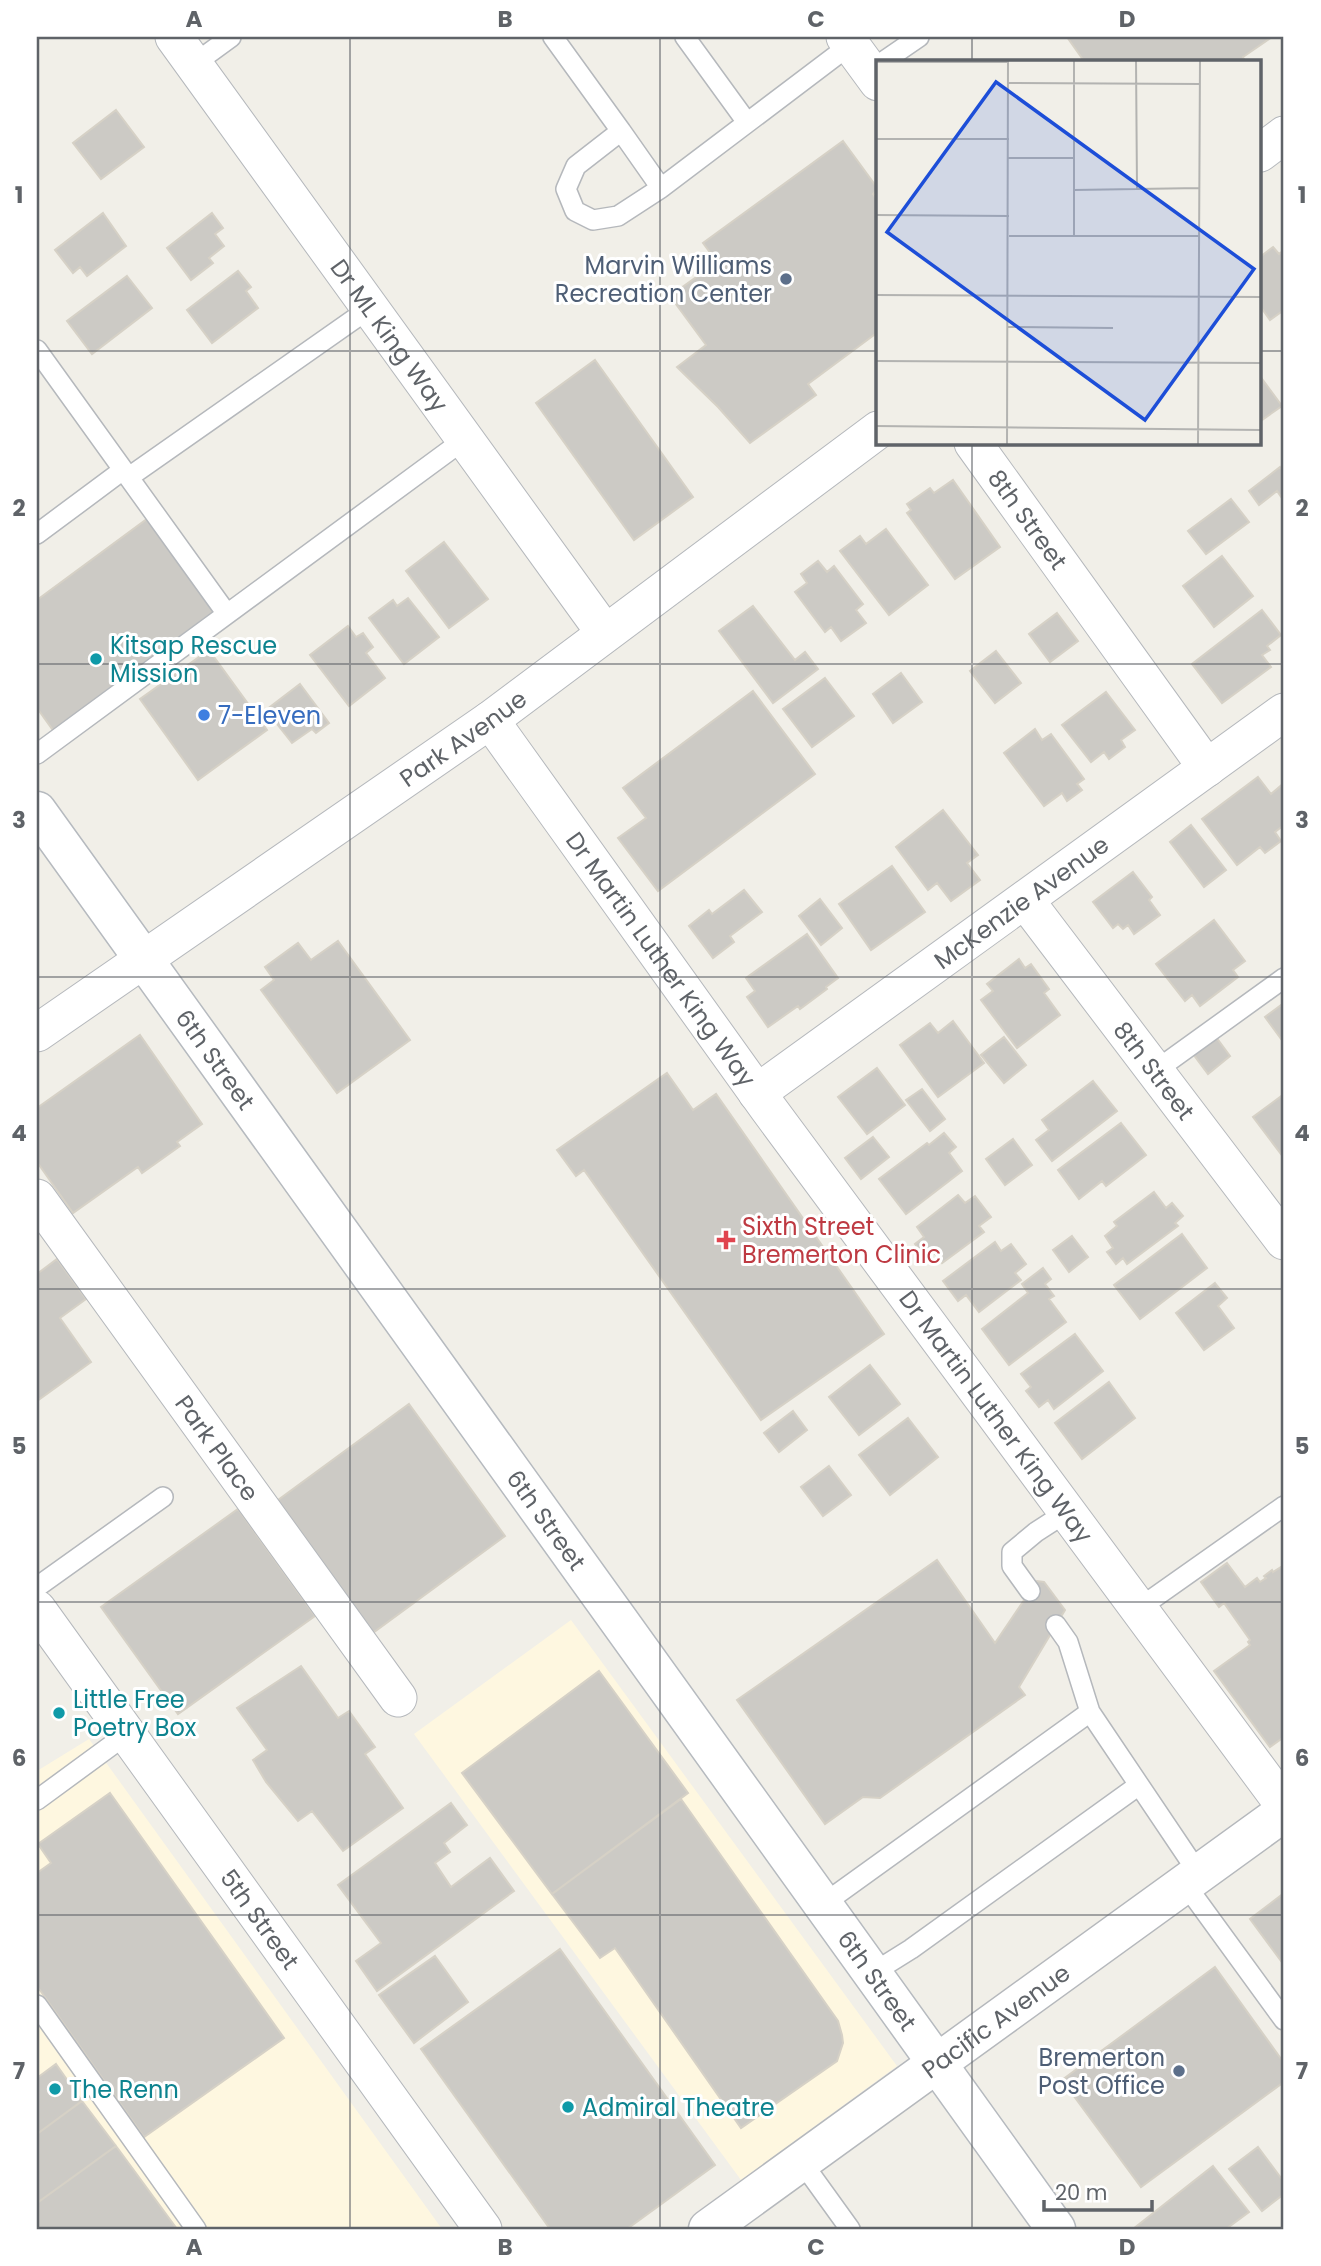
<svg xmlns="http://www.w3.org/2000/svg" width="1321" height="2266" viewBox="0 0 1321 2266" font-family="Poppins,sans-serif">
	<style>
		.commercial { fill: #fef7e0 }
		.building { fill: #cccac5; stroke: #d6d1c6; stroke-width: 2 }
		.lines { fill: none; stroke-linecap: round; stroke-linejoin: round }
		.service-casing { stroke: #b5b8bc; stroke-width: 22 }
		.minor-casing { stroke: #b5b8bc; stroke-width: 39 }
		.tertiary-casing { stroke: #b5b8bc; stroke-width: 41 }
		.secondary-casing { stroke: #b6babf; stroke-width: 41 }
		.service { stroke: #fff; stroke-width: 19 }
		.minor { stroke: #fff; stroke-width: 37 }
		.tertiary { stroke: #fff; stroke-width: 38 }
		.secondary { stroke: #fff; stroke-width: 38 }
		.grid { fill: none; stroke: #5f6368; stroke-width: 2; stroke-opacity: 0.55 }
		.service-dot { fill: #5c6f8a; stroke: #fff; stroke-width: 2.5 }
		.culture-dot { fill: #0f9aa8; stroke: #fff; stroke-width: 2.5 }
		.shop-dot { fill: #3f7fe0; stroke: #fff; stroke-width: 2.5 }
		.health-dot { fill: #e0444e; stroke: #fff; stroke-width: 2.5 }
		.labels { text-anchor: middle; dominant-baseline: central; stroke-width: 6; stroke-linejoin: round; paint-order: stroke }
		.service-label { font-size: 24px; fill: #4e5e75; stroke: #fff; text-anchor: end }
		.street-label { font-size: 24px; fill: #5f6368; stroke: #fff }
		.culture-label { font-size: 24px; fill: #0d838f; stroke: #fff; text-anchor: start }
		.shop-label { font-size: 24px; fill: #366cbe; stroke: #fff; text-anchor: start }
		.health-label { font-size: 24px; fill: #be3a42; stroke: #fff; text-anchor: start }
		.inset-road { fill: none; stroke: #b3b3b1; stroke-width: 2 }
		.view { fill: #1d4ed8; fill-opacity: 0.15; stroke: #1d4ed8; stroke-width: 3.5 }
		.inset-edge { fill: none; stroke: #5f6368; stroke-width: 3.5 }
		.neatline { fill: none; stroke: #5f6368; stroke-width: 2.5 }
		.grid-label { font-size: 23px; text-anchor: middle; font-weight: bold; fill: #5f6368 }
	</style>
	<rect width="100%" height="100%" fill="#f1efe8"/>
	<path class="commercial" d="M571 1620 897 2066 741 2180 414 1734Z
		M89 1739 442 2229H37V1771Z"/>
	<path class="building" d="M1067 37H1272L1243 57 1245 61H1084Z
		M116 110 144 147 101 179 73 143Z
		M843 141 878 189 873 194 878 201V332L808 384 816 395 750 443 718 407 677 367 706 345 670 296 717 262 703 243Z
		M103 213 126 246 87 276 80 267 73 273 55 250Z
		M212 213 223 228 215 234 224 246 209 258 213 263 191 280 167 248Z
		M1273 247 1279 254 1284 250V310L1270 320 1260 306V257Z
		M238 271 251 287 246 291 258 308 212 343 187 310Z
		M127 276 152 308 92 354 67 321Z
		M595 360 693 497 634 540 536 403Z
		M1260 376 1282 406 1262 420 1260 417Z
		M1280 467 1284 473V501L1277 491 1259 505 1249 491Z
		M953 480 1000 547 955 579 907 513 911 510 907 504 930 488 934 493Z
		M1231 499 1249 522 1206 554 1188 531Z
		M151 516 221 611 55 733 37 708V600Z
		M886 529 928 585 889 615 840 551 860 536 866 544Z
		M444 542 488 599 449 628 406 571Z
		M1222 556 1253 596 1214 627 1183 586Z
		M818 561 827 572 834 566 863 604 856 610 866 623 841 641 831 627 825 632 795 592 807 583 801 574Z
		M408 598 439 637 404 664 369 618 393 600 397 606Z
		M753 606 795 660 805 652 818 669 773 703 719 631Z
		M1262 610 1281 635 1267 646 1270 650 1262 655 1271 667 1222 703 1192 664Z
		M1057 613 1078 641 1050 662 1029 634Z
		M348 626 356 637 363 633 373 647 366 653 385 678 349 706 310 655Z
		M209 650 267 730 198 780 140 699Z
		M996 651 1021 683 995 703 970 671Z
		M901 673 922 702 893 723 873 694Z
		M825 678 854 716 812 747 783 709Z
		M300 684 329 723 316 733 312 729 292 743 266 710Z
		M753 691 815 774 658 891 618 838 646 818 623 788Z
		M1106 692 1135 730 1121 740 1125 747 1109 759 1104 752 1091 762 1062 725Z
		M1035 729 1042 740 1051 734 1084 779 1077 784 1082 790 1067 801 1062 793 1044 806 1004 753Z
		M1258 777 1271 794 1284 783V825L1275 832 1281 841 1265 853 1260 847 1237 865 1202 819Z
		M943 810 978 855 967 863 980 880 951 901 937 883 928 890 896 847Z
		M1191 825 1226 870 1204 887 1170 842Z
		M892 866 925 912 871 950 839 904Z
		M1133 872 1152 897 1149 900 1160 915 1134 934 1128 925 1123 929 1118 924 1113 928 1093 902Z
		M744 890 762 912 730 936 734 942 713 958 689 926 709 910 712 914Z
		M820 899 842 928 821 945 799 916Z
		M1214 920 1245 961 1233 970 1238 977 1200 1006 1192 995 1185 1001 1156 964Z
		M807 934 838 978 826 987 827 989 800 1009 798 1006 768 1027 747 997 755 991 746 978Z
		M338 941 410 1040 337 1093 261 990 274 980 265 967 298 943 311 960Z
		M1019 959 1025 968 1031 964 1049 989 1044 993 1060 1015 1017 1048 981 1000 993 991 987 984Z
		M1281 1005 1284 1008V1043L1265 1017Z
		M953 1021 984 1063 938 1097 900 1045 930 1023 938 1033Z
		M140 1035 202 1124 177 1142 180 1146 142 1173 138 1167 73 1213 37 1162V1108Z
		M1004 1037 1026 1065 1004 1083 981 1055Z
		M1216 1037 1230 1056 1208 1074 1193 1054Z
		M877 1068 905 1105 867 1134 838 1097Z
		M667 1073 693 1110 716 1094 884 1334 761 1420 584 1170 576 1176 557 1150Z
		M1093 1081 1117 1111 1052 1161 1036 1140 1049 1130 1042 1120Z
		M922 1089 945 1119 930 1131 906 1100Z
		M1284 1094V1158L1253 1117Z
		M1121 1123 1146 1155 1106 1186 1102 1181 1079 1199 1058 1170Z
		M944 1133 956 1147 949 1153 962 1171 906 1214 879 1179 927 1143 929 1145Z
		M873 1137 889 1157 861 1179 845 1158Z
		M1013 1139 1032 1165 1005 1185 986 1159Z
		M1154 1192 1166 1208 1172 1203 1183 1216 1175 1223 1178 1226 1127 1264 1123 1258 1116 1264 1107 1252 1113 1248 1105 1236 1117 1226 1114 1222Z
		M958 1195 965 1203 975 1196 991 1217 979 1226 984 1232 942 1263 931 1249 923 1255 915 1244 924 1237 917 1227Z
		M1182 1234 1207 1268 1140 1319 1114 1285Z
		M1072 1236 1088 1257 1069 1272 1053 1250Z
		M995 1242 1001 1251 1011 1244 1026 1264 1015 1273 1021 1280 979 1312 966 1295 958 1301 943 1281Z
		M57 1259 86 1299 60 1318 91 1362 37 1401V1274Z
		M1043 1268 1051 1279 1045 1284 1054 1296 1049 1299 1066 1322 1009 1365 982 1329 1028 1293 1022 1284Z
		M1215 1283 1227 1298 1218 1306 1234 1328 1204 1350 1176 1313Z
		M1075 1334 1103 1371 1054 1409 1048 1400 1039 1407 1026 1391 1031 1387 1021 1374Z
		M870 1365 900 1404 859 1435 829 1397Z
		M1109 1382 1135 1418 1082 1459 1055 1423Z
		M409 1404 505 1536 370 1635 274 1503Z
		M793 1411 807 1430 779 1452 764 1433Z
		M908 1418 938 1457 890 1495 859 1455Z
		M829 1466 851 1495 823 1516 801 1487Z
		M238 1509 315 1616 178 1714 101 1607Z
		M937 1560 995 1643 1037 1581 1044 1582 1065 1610 1019 1687 1025 1695 880 1798 863 1797 825 1824 737 1700Z
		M1227 1563 1245 1587 1257 1578 1260 1582 1266 1578 1264 1576 1272 1570 1273 1572 1284 1565V1737L1270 1747 1214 1671 1250 1645 1248 1642 1250 1640 1224 1603 1219 1607 1201 1582Z
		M301 1666 338 1718 349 1711 375 1747 365 1754 403 1808 343 1851 312 1811 298 1821 266 1782 253 1760 267 1750 237 1708Z
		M599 1671 688 1793 552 1894 462 1773Z
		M110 1793 284 2038 144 2137 37 1986V1873L51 1863 38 1844Z
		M681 1799 838 2021 842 2035 843 2043 837 2061 741 2128 615 1948 600 1958 552 1894Z
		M451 1803 467 1825 444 1843 450 1852 435 1863 451 1887 490 1858 514 1891 377 1991 356 1961 381 1943 338 1885Z
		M1284 1893V1965L1250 1919Z
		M560 1949 715 2165 627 2229H550L421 2049Z
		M435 1956 468 2002 414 2043 379 1995Z
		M1215 1967 1284 2063V2082L1141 2187 1062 2080Z
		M56 2064 82 2101 37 2134V2078Z
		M82 2101 116 2146 37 2203V2134Z
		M116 2146 177 2229H37V2203Z
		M1258 2147 1284 2182V2194L1262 2211 1229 2169Z
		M1213 2166 1249 2212 1226 2229H1133Z"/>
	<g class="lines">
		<g class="service-casing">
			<path id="service" d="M553 37 621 131 576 166 566 189 575 211 593 220 618 216 661 188 850 45
				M685 37 746 121
				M884 61 919 37
				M194 64 231 37
				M621 131 661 188
				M37 350 227 614
				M129 477 370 308
				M37 534 123 470
				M37 754 465 439
				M1155 1071 1284 978
				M37 1587 163 1497
				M1030 1591 1012 1566V1552L1036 1532 1067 1512
				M1138 1609 1284 1506
				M1056 1625 1068 1642 1090 1712 1199 1874
				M37 1800 127 1734
				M1185 1884 1284 2020
				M822 1905 1090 1712
				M871 1974 911 1949 1139 1785
				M37 2005 196 2229
				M801 2161 850 2229"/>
		</g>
		<g class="minor-casing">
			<g id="minor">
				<path id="s1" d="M174 37 605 633"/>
				<path d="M845 37 878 82"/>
				<path d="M1260 153 1284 135"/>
				<path id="s2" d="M973 443 1207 768"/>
				<path id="s3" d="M490 720 768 1108 1284 1805"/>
				<path id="s4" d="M1025 900 1284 1241"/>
				<path id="s5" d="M37 1033 490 720 878 430"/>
				<path id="s6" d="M757 1093 1284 712"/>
				<path id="s7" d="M37 1198 398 1698"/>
				<path id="s8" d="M37 1609 483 2229"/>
			</g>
		</g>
		<g class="tertiary-casing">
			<g id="tertiary">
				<path id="s9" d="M708 2229 1284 1812"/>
			</g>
		</g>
		<g class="secondary-casing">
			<g id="secondary">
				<path id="s10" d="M37 811 1056 2229"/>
			</g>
		</g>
		<use href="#service" class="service"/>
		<use href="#minor" class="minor"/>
		<use href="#tertiary" class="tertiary"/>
		<use href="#secondary" class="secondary"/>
	</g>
	<path class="grid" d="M350 37V2229M660 37V2229M972 37V61M37 351H878M1260 351H1284M972 443V2229M37 664H1284M37 977H1284M37 1289H1284M37 1602H1284M37 1915H1284"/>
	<g class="service-dot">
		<circle cx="786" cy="279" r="7"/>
		<circle cx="1179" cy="2071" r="7"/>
	</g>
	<g class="culture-dot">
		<circle cx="96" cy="659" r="7"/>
		<circle cx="59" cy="1713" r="7"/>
		<circle cx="55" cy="2089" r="7"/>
		<circle cx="568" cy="2107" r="7"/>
	</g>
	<circle class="shop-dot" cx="204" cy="715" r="7"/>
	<path class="health-dot" d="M722.5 1229.5h7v7h7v7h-7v7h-7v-7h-7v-7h7z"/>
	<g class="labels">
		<g class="service-label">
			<text x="772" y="265">Marvin Williams<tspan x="772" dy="28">Recreation Center</tspan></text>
			<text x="1165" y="2057">Bremerton<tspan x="1165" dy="28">Post Office</tspan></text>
		</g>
		<g class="street-label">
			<text stroke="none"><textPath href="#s1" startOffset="368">Dr ML King Way</textPath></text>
			<text stroke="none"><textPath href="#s2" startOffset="94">8th Street</textPath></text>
			<text stroke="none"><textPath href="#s5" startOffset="518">Park Avenue</textPath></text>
			<text stroke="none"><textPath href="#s6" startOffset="326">McKenzie Avenue</textPath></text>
			<text stroke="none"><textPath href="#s3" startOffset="294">Dr Martin Luther King Way</textPath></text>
			<text stroke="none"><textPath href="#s10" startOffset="306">6th Street</textPath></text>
			<text stroke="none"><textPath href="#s4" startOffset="214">8th Street</textPath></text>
			<text stroke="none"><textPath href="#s3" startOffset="861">Dr Martin Luther King Way</textPath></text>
			<text stroke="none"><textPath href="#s7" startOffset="308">Park Place</textPath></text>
			<text stroke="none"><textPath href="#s10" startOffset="873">6th Street</textPath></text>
			<text stroke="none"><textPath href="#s8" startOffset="382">5th Street</textPath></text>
			<text stroke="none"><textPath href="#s10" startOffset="1440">6th Street</textPath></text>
			<text stroke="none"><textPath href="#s9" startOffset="355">Pacific Avenue</textPath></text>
		</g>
		<g class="culture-label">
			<text x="110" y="645">Kitsap Rescue<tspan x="110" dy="28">Mission</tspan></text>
			<text x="73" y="1699">Little Free<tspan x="73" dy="28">Poetry Box</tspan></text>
			<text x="69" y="2089">The Renn</text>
			<text x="582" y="2107">Admiral Theatre</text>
		</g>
		<g class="shop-label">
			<text x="218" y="715">7-Eleven</text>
		</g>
		<g class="health-label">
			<text x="742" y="1226">Sixth Street<tspan x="742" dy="28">Bremerton Clinic</tspan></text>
		</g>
	</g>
	<g transform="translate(876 60)">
		<rect width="385" height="385" fill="#f1efe8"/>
		<path class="inset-road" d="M260 0 261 129M0 2H132M132 23 324 24M0 79H133M132 98H198M198 130 324 128M0 155 133 156M133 176H324M198 177V0M0 235 385 237M131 267 237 268M0 301 385 303M0 366 385 370M131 385 132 0M322 385 324 0"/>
		<path class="view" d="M120 22 378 209 269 360 11 172Z"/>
		<rect width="385" height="385" class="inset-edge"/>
	</g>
	<rect width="1321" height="2266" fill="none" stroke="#ffffff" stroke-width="77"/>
	<path d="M1044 2200v10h108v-10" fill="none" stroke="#5f6368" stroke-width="3.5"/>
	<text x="1055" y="2200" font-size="21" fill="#5f6368" stroke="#ffffff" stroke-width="5" paint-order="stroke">20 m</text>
	<rect x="38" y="38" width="1244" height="2190" class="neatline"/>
	<g class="grid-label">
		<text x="194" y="27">A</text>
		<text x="505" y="27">B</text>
		<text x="816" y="27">C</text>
		<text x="1127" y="27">D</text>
		<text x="19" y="203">1</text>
		<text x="1302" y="203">1</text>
		<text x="19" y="516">2</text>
		<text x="1302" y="516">2</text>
		<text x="19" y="828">3</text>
		<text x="1302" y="828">3</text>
		<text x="19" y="1141">4</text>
		<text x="1302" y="1141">4</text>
		<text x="19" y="1454">5</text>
		<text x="1302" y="1454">5</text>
		<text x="19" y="1766">6</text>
		<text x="1302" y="1766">6</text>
		<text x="19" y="2079">7</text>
		<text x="1302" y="2079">7</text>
		<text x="194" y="2255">A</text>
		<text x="505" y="2255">B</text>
		<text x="816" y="2255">C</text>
		<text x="1127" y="2255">D</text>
	</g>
</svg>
